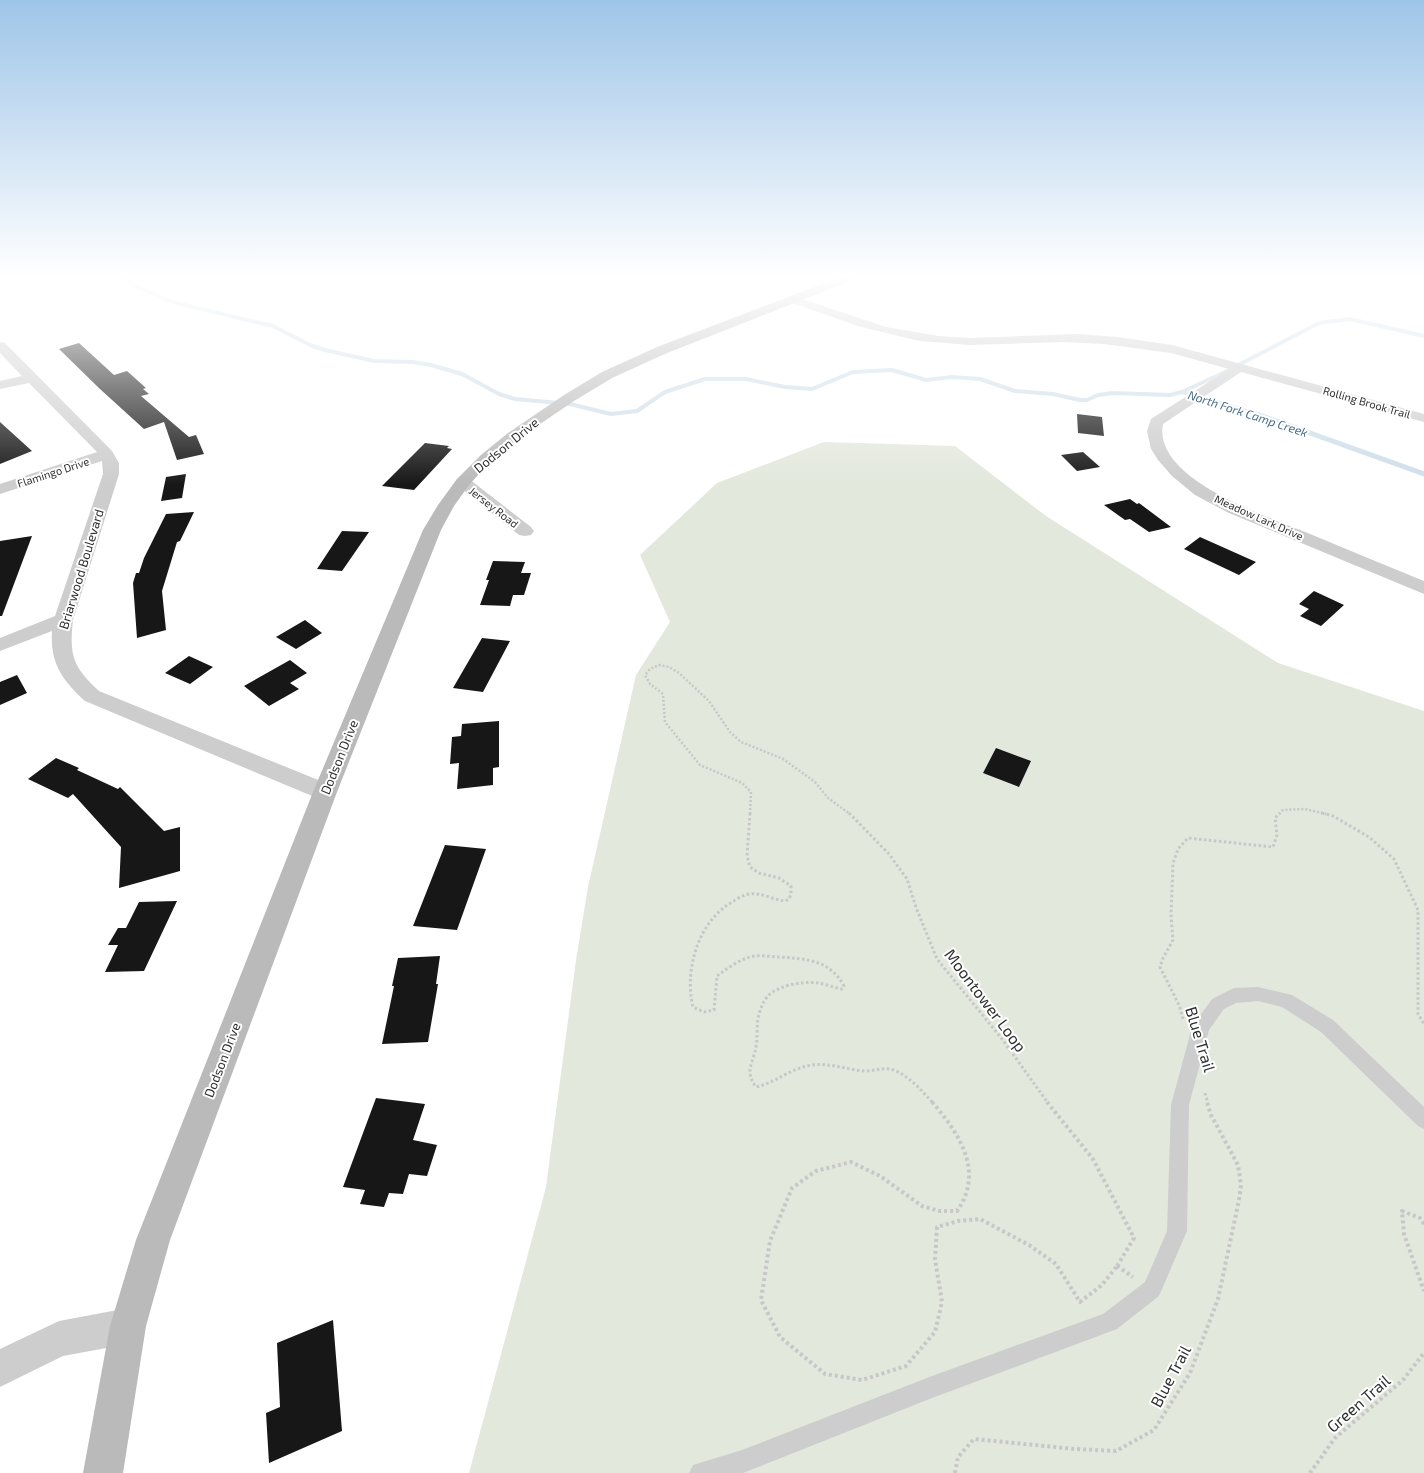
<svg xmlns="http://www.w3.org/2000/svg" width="1424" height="1473" viewBox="0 0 1424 1473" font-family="'Exo 2',sans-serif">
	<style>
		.green { fill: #e3e8dd }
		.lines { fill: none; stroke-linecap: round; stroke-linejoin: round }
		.stream-far1 { stroke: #cfdee9; stroke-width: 4 }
		.stream { stroke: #cfdee9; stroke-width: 5 }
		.building { fill: #171717 }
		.path-far2 { stroke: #c7c7c7; stroke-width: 2.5; stroke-dasharray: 2 2; stroke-linecap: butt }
		.path-far1 { stroke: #c7c7c7; stroke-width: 3; stroke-dasharray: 2.5 2.5; stroke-linecap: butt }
		.path { stroke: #c7c7c7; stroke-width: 4; stroke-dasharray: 3 3; stroke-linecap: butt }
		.lane { fill: #cdcdcd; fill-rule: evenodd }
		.street { fill: #cdcdcd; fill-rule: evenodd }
		.secondary { fill: #bababa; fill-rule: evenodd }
		.labels { text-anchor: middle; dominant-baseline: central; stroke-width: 4; stroke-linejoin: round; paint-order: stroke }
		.far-street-label { font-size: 11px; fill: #303030; stroke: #fff }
		.far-water-label { font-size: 12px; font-style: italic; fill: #476d89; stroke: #fff }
		.street-label { font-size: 13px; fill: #303030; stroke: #fff }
		.near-street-label { font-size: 16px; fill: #303030; stroke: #fff }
	</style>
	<rect width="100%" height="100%" fill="#fff"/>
	<path class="green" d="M824 442 955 446 1046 516 1278 663 1424 711V1473H469L546 1187 576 960 588 887 636 675 670 622 640 555 717 483Z"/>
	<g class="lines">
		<path class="stream-far1" d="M123 278 137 287 176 303 273 326 312 346 325 350 374 361 413 362 431 365 462 374 499 394 515 399 570 404 611 414 637 411 665 392 705 379H746L785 387 812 389 853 372 892 370 926 380 952 377 980 379 1015 391 1053 394 1080 400H1087L1098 395 1113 393 1170 395 1182 392 1225 372 1319 323 1350 319 1424 336
			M1182 392 1260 415"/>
		<path class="stream" d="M1257 414 1424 474"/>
	</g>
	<path class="building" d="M79 343 114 375 127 371 146 388 143 389 149 394 141 396 189 437 196 435 204 454 177 460 164 422 144 429 100 389 59 349Z
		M1077 414 1102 417 1104 436 1078 433Z
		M0 422 32 451 0 464Z
		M425 443 449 446 447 448 452 449 414 490 382 486Z
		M1083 452 1100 467 1077 471 1061 455Z
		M186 474 182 498 161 501 166 477Z
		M1130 499 1137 504 1139 503 1171 527 1149 532 1130 519 1125 520 1104 505Z
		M194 512 180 541 177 542 162 591 166 630 137 638 133 583 136 573H139L144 558 166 514Z
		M342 531 369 532 342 571 317 569Z
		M32 536 2 616H0V541Z
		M1200 537 1256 562 1239 575 1184 549Z
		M493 561 525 562 521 573H531L524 595H513L510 606 480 605 489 580H486Z
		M1314 591 1344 605 1321 626 1300 616 1309 609 1299 604Z
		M305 620 322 633 296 649 276 637Z
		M482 638 510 641 483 692 453 688Z
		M189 656 213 667 190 684 165 673Z
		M290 660 307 673 290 683 299 689 269 706 244 686Z
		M17 675 27 693 0 705V682Z
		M499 721V767L493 768V785L457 789 459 763 450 764 452 737 461 736 462 724Z
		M996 748 1031 761 1019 787 983 773Z
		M56 758 79 768 77 770 118 789 120 787 164 831 180 827V871L119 888 121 847 73 794 68 798 28 779Z
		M445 845 486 849 457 930 413 926Z
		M177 901 144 971 105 972 118 945H108L118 928H126L139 902Z
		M440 956 436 984H438L428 1042 382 1044 394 986H392L398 958Z
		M376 1098 425 1104 413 1140 437 1145 427 1176 409 1174 403 1194 389 1193 384 1207 360 1204 365 1190 343 1187Z
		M333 1320 342 1431 269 1463 266 1413 280 1407 277 1343Z"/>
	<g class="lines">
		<path class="path-far2" d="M750 814 751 792 742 783 700 765 665 722 663 694 650 684 645 675 650 669 659 665 669 667 679 673 709 701 730 732 741 742 783 759 815 782 828 798 850 814
			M1279 814 1283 810 1305 809 1326 814"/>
		<path class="path-far1" d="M750 813 747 856 750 867 759 873 779 878 791 886V894L789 899 785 901C773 900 761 892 749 894 743 895 737 899 732 902 698 922 684 970 693 1007L704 1012 714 1010 717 976C728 968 741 958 755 956 763 955 772 957 780 957 807 959 830 960 844 986L842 989C834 988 826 984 818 983 803 981 777 985 767 997 763 1002 761 1008 759 1014 756 1025 758 1036 756 1047 753 1064 744 1071 756 1087 774 1083 789 1070 807 1066 827 1061 846 1070 865 1071 876 1071 886 1066 896 1071 911 1078 922 1091 933 1103
			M849 813 889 854 907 879 917 910 937 959 1002 1039 1048 1103
			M1322 813 1333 816 1369 837 1394 859 1418 910V1014L1424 1024
			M1183 1019 1179 1005 1160 967 1163 958 1173 940 1171 915 1173 863 1178 849 1188 838 1273 847 1277 835 1275 818 1280 813
			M1205 1093 1208 1103"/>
		<path class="path" d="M932 1102C959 1133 985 1172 957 1211H939L922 1206 880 1176 851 1162 816 1171 792 1188 770 1241 761 1300 780 1337 825 1374 862 1380 906 1366 935 1332 942 1302 935 1259 937 1227 958 1221 980 1219 1029 1245 1056 1264 1080 1302 1102 1285 1117 1266
			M1047 1102 1093 1159 1134 1238 1117 1266
			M1424 1224 1420 1218 1402 1211 1404 1234 1424 1291
			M1117 1266 1133 1277
			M955 1473 958 1457 974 1439 1075 1449 1116 1451 1154 1430 1190 1373 1218 1299 1239 1200 1241 1185 1238 1165 1211 1115 1207 1102
			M1310 1473 1335 1438 1403 1380 1424 1353"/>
		<path class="lane" d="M1258 987 1292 995 1333 1020 1424 1107V1129L1418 1126 1321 1032 1282 1007 1258 1001 1236 1003 1224 1009 1209 1030 1189 1105 1187 1231 1159 1296 1117 1329 932 1398 743 1473H689L693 1465 742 1450 932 1376 1103 1314 1145 1282 1167 1231 1171 1105 1192 1027 1212 999 1234 988Z"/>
		<path class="street" d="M793 296 886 327 939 336 970 338 1077 334 1118 337 1172 345 1424 414V422L1241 372 1163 424C1152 481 1274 519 1315 536 1351 551 1387 566 1424 581V594L1229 513 1195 495 1172 476 1158 460 1151 449 1147 431 1151 419 1229 369 1171 353 1104 344 1063 342 970 345 920 341 861 327 789 302 787 300 789 298Z
			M0 342 5 343 112 451 119 463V474L73 620C69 656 73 667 99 691L333 786 337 792 333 798 325 801 317 798 85 701C62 680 50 663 52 631L0 651V638L55 616 103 474 102 461 0 494V484L97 452 29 383 0 389V381L22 376 0 353Z
			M463 477 469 479 531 527 534 531 531 535 525 536 519 535 457 485 455 482 457 479Z
			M128 1308 141 1313 146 1326 141 1339 128 1344 63 1356 0 1387V1349L59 1321Z"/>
		<path class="secondary" d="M838 278H854L853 280 667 353 612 378 574 401 518 439 491 461 469 485 454 506 441 530 337 792 170 1240 146 1326 123 1473H83L110 1326 136 1240 313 792 423 530 438 505 457 479 481 455 508 433 564 395 602 372 657 347Z"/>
	</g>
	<linearGradient id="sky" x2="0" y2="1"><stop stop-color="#9ec5e8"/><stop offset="0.57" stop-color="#fff"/><stop offset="1" stop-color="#fff" stop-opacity="0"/></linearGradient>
	<rect width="1424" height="485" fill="url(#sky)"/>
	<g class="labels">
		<g class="far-street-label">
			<text transform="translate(1367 402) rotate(16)">Rolling Brook Trail</text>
			<text transform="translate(53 472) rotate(-18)">Flamingo Drive</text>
			<text transform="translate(494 507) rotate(38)">Jersey Road</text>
			<text transform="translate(1259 517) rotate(24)">Meadow Lark Drive</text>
		</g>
		<g class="far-water-label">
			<text transform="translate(1248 413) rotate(18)">North Fork Camp Creek</text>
		</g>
		<g class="street-label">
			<text transform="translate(506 445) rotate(-39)">Dodson Drive</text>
			<text transform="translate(81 569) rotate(-73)">Briarwood Boulevard</text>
			<text transform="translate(339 757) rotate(-68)">Dodson Drive</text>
			<text transform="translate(222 1060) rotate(-69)">Dodson Drive</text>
		</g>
		<g class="near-street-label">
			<text transform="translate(986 1000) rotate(53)">Moontower Loop</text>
			<text transform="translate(1201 1039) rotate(73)">Blue Trail</text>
			<text transform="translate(1170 1376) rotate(-62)">Blue Trail</text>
			<text transform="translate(1358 1403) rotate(-41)">Green Trail</text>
		</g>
	</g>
</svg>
